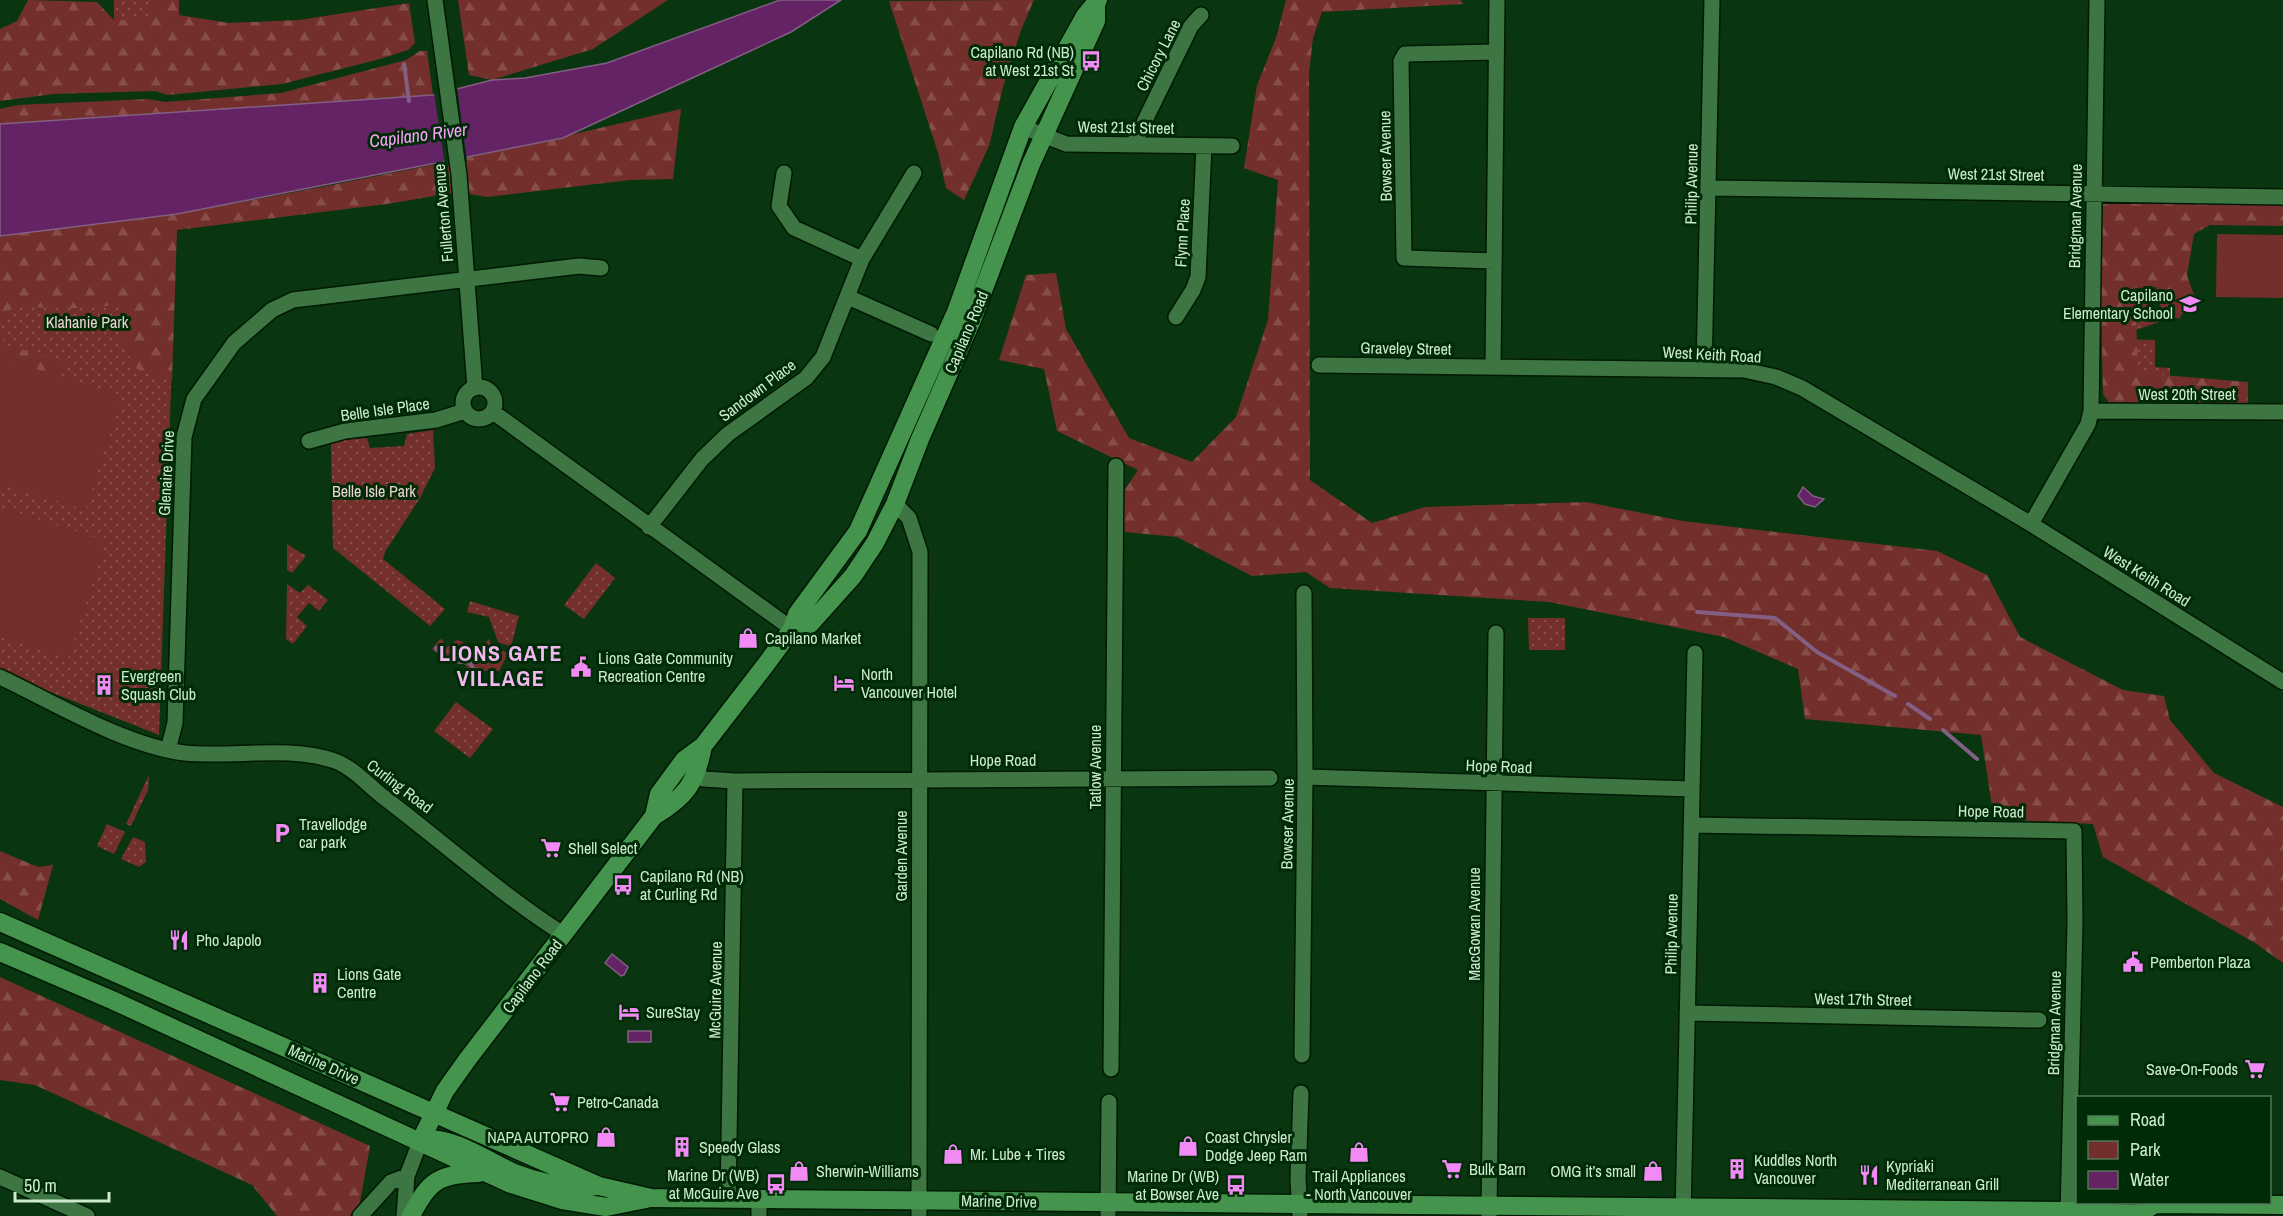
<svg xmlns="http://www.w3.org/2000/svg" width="2283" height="1216" viewBox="0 0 2283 1216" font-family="'Archivo Narrow',sans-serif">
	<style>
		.green { fill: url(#green-dots) }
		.forest { fill: url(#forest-firs) }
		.pitch { fill: #732f2b }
		.water { fill: #632365; stroke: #835f84; stroke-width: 1.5 }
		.pier { fill: #093511 }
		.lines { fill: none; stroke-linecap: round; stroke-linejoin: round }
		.stream { stroke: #835f84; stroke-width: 4 }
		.minor-casing { stroke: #001a03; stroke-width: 18 }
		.major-casing { stroke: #001a03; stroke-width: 21 }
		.minor { stroke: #3d7543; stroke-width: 15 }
		.major { stroke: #45944e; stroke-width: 18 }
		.labels { text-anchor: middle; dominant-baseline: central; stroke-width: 6; stroke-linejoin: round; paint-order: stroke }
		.poi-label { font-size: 16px; fill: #cdeace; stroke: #002b07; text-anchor: start }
		.street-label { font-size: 16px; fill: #cdeace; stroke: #002b07 }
		.park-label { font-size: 16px; fill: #eed2cf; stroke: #002b07 }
		.water-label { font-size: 18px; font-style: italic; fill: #faa1fc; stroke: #002b07 }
		.district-label { font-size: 22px; font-weight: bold; letter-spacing: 1.5px; fill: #f0b7f0; stroke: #002b07 }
	</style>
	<defs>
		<pattern id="green-dots" width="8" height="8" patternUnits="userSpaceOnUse" patternTransform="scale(1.5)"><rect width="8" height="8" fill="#732f2b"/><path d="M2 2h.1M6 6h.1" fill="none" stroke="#864d49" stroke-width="1.8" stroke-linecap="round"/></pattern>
		<pattern id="forest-firs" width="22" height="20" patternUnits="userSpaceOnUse" patternTransform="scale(1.5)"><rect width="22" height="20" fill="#732f2b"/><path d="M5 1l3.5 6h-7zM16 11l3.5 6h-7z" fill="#864d49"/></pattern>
	</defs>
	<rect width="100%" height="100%" fill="#093511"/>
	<path class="green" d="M114 0H149V20H114Z
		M177 214 159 735 0 672V236Z
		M2147 300 2162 321 2130 332 2123 303Z
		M2114 339 2155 340V367L2170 368V398H2114Z
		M433 430 435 468 420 498 385 552 383 559 445 609 430 626 333 548 331 441 367 438 370 448 404 446 407 434Z
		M287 544 306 556 292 573 287 570Z
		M596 563 615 578 584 619 564 605Z
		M287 584 300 593 308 585 328 600 319 611 309 603 297 617 307 626 293 644 286 639Z
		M470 601 519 616 511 647 498 642 489 617 467 612Z
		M1528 618H1565V650H1529Z
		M440 639 443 640 444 649 457 640 466 643 459 654 462 658H471L489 639 493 647 508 653 499 671H483L475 681 465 664H451L432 649Z
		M456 702 493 729 470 758 434 731Z
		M149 775 148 790 131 826 126 824Z
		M107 824 125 832 114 854 97 846Z
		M133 837 145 842 146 862 139 867 121 859Z"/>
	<path class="forest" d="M28 0 97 2 114 20H148L149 0H179V15L229 23 299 20 409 3 415 43 408 50 380 59 282 84 168 95 155 91 54 94 0 101V29L17 21Z
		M458 0H668L593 49 492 80 469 75Z
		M1034 0 1021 30 1003 87 989 146 964 200 946 188 938 153 889 1Z
		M1286 0H1460L1464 4 1322 12 1313 38 1309 73 1310 480 1372 523 1425 507 1586 502 1683 521 1937 551 1987 575 2020 637 2123 690 2164 696 2170 720 2214 773 2283 807V963L2255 943 2103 857 2093 824 1994 819 1981 735 1805 719 1798 669 1724 637 1549 602 1330 588 1306 572 1252 576 1177 537 1125 532 1116 503 1138 470 1057 431 1044 369 999 360 1026 275 1056 273 1066 329 1129 438 1192 462 1236 417 1268 320 1278 180 1244 168 1257 85 1276 38Z
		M420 51H427L433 95 0 124V109L18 105 148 99 165 102 281 93 406 60Z
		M681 109 673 179 630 180 487 197 458 192 387 204 177 230 172 381 137 369 121 344 124 309 119 305C83 308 50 311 15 304L0 323V236C60 229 120 224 180 213 348 184 515 149 681 109Z
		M2102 200 2283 203V226L2210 225 2194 234 2187 275 2194 295 2179 319 2162 313 2156 287 2135 288 2138 373 2248 382V403L2113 408 2103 394 2099 208Z
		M0 325 6 345 66 363 61 377 0 358Z
		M0 851 38 867 53 865 38 920 0 899Z
		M0 977 370 1146 360 1202 350 1216H277L252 1185 35 1085 0 1080Z"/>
	<path class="pitch" d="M2217 234 2283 235V298L2216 297Z
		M0 358 121 395 86 510 0 484Z
		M0 507 106 541 68 659 0 637Z"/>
	<path class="water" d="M780 0H841L791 32 563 138 177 214 0 236V124L433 95 492 80 525 78 607 63Z
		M1803 487 1813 496 1824 499 1815 507 1805 504 1798 496Z
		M612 954 628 967 624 975 621 976 605 963Z
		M628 1031H651V1042H628Z"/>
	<path class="pier" d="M457 86 467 161 445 165 434 92Z"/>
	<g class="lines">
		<path class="stream" d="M404 64 409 101
			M1697 612 1775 618 1817 652 1895 696
			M436 648 449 660 470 663 478 677
			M1908 704 1930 719
			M1943 730 1977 759"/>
		<g class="minor-casing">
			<path id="minor" d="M435 0 459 175 475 388
				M1023 127 1066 144 1232 146
				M1133 145 1191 26 1201 15
				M784 173 779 206 794 228 862 259
				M1709 188 2283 197
				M1494 261 1404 258 1401 61 1405 54 1496 52
				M848 297 931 334
				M1176 317 1193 290 1198 277 1204 146
				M1319 365 1744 370 1776 377 1802 388 2031 524 2283 682
				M1493 367 1497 0
				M1704 370 1712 0
				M463 403a16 16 0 1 1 32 0a16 16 0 1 1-32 0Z
				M2091 411 2283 412
				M493 412 792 629
				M309 441 345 431 436 420 465 411
				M895 504 909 518 920 552 919 1216
				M2031 524 2088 424 2091 411 2097 0
				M649 527 702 459 728 434 806 378 823 357 862 259 914 173
				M0 677C55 703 125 746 185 753 233 758 288 745 335 761 352 767 368 785 382 796 443 842 499 893 563 934
				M168 750 175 723 184 437 194 399 234 343 272 310 293 300 579 266 601 268
				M698 773 703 779 735 781 1270 778
				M1305 777 1692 789
				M1691 825 2074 831 2075 923 2068 1216
				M1687 1013 2039 1020
				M1302 1055 1305 777 1304 593
				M1111 1069 1116 466
				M0 1177 87 1216
				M728 1199 735 781
				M759 1200V1216
				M360 1216 391 1182 407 1176
				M404 1216 407 1176 420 1142
				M1108 1216 1109 1102
				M1300 1216 1298 1178 1301 1093
				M1489 1216 1496 633
				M1683 1216 1695 653"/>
		</g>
		<g class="major-casing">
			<path id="major" d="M792 629 810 624 853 576 875 543 895 504 920 439 972 320 1031 164 1096 21V6
				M654 816 659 794 684 760 703 746 767 663 792 629 797 614 858 531 956 312 1023 127 1085 16 1098 0
				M0 922 599 1186 651 1198 2068 1211 2139 1214 2143 1216
				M0 952 112 1000 511 1184 562 1200 606 1207 646 1199
				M427 1140C450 1135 493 1164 514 1173 542 1184 568 1189 597 1186
				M420 1142 445 1091 467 1060 654 816C686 797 696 783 703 746
				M2139 1214 2155 1204 2283 1205
				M411 1216C429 1180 439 1174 479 1173"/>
		</g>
		<use href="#minor" class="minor"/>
		<use href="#major" class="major"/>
	</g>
	<defs>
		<g id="bus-bare" transform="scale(1.62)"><path d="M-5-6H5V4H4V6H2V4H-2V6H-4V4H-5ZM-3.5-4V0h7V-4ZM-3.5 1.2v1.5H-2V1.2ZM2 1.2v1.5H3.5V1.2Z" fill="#f18af4" stroke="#002b07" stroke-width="2.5" paint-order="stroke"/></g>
		<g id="school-bare" transform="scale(1.62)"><path d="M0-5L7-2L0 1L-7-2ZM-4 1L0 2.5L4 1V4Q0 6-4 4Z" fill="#f18af4" stroke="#002b07" stroke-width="2.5" paint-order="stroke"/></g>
		<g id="shop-bare" transform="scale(1.62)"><path d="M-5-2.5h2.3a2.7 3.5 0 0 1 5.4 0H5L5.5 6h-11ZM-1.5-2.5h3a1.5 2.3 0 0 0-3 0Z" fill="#f18af4" stroke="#002b07" stroke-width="2.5" paint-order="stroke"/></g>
		<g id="civic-bare" transform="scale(1.62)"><path d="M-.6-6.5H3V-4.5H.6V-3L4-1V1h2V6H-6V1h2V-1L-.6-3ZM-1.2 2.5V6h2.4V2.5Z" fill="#f18af4" stroke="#002b07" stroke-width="2.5" paint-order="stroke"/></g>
		<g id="hotel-bare" transform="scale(1.62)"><path d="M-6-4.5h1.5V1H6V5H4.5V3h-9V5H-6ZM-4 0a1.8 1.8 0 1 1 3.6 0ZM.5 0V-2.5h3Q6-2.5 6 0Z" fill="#f18af4" stroke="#002b07" stroke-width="2.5" paint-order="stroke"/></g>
		<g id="building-bare" transform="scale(1.62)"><path d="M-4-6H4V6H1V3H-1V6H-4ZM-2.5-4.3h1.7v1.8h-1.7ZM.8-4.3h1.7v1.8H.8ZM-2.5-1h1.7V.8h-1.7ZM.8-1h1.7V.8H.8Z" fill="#f18af4" stroke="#002b07" stroke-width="2.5" paint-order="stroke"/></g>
		<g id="parking-bare" transform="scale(1.62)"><path d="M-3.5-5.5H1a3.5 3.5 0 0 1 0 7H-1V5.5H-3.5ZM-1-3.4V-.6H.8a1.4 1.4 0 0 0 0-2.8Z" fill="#f18af4" stroke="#002b07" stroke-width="2.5" paint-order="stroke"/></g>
		<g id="supermarket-bare" transform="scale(1.62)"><path d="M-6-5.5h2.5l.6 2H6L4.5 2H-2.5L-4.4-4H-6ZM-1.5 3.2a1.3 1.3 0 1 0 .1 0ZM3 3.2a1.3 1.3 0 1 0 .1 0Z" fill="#f18af4" stroke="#002b07" stroke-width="2.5" paint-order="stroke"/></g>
		<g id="restaurant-bare" transform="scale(1.62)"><path d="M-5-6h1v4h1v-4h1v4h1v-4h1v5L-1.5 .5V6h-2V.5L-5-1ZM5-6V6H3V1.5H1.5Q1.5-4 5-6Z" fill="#f18af4" stroke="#002b07" stroke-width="2.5" paint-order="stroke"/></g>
	</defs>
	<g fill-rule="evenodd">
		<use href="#bus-bare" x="1091" y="61"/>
		<use href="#school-bare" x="2190" y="304"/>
		<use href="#shop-bare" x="748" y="638"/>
		<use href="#civic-bare" x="581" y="667"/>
		<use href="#hotel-bare" x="844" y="683"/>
		<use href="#building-bare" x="104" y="685"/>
		<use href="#parking-bare" x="282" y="833"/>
		<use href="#supermarket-bare" x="551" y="848"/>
		<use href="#bus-bare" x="623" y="885"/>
		<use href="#restaurant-bare" x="179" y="940"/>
		<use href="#civic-bare" x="2133" y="962"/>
		<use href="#building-bare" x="320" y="983"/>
		<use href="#hotel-bare" x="629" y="1012"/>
		<use href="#supermarket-bare" x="2255" y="1069"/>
		<use href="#supermarket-bare" x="560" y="1102"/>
		<use href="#shop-bare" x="606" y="1137"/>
		<use href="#shop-bare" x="1188" y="1146"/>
		<use href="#building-bare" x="682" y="1147"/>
		<use href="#shop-bare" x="1359" y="1152"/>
		<use href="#shop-bare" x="953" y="1154"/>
		<use href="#supermarket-bare" x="1452" y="1169"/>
		<use href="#building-bare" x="1737" y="1169"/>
		<use href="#shop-bare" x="799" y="1171"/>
		<use href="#shop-bare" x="1653" y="1171"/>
		<use href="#restaurant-bare" x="1869" y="1175"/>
		<use href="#bus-bare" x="776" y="1184"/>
		<use href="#bus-bare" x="1236" y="1185"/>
	</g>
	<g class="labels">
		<g class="poi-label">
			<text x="1074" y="52" text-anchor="end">Capilano Rd (NB)<tspan x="1074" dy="18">at West 21st St</tspan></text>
			<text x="2173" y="295" text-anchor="end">Capilano<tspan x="2173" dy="18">Elementary School</tspan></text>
			<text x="765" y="638">Capilano Market</text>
			<text x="598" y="658">Lions Gate Community<tspan x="598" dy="18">Recreation Centre</tspan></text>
			<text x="861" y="674">North<tspan x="861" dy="18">Vancouver Hotel</tspan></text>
			<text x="121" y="676">Evergreen<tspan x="121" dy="18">Squash Club</tspan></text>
			<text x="299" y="824">Travellodge<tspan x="299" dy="18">car park</tspan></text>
			<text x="568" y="848">Shell Select</text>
			<text x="640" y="876">Capilano Rd (NB)<tspan x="640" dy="18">at Curling Rd</tspan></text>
			<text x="196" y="940">Pho Japolo</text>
			<text x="2150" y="962">Pemberton Plaza</text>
			<text x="337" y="974">Lions Gate<tspan x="337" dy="18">Centre</tspan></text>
			<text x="646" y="1012">SureStay</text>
			<text x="2238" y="1069" text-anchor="end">Save-On-Foods</text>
			<text x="577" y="1102">Petro-Canada</text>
			<text x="589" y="1137" text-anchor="end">NAPA AUTOPRO</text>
			<text x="1205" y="1137">Coast Chrysler<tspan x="1205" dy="18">Dodge Jeep Ram</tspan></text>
			<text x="699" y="1147">Speedy Glass</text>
			<text x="970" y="1154">Mr. Lube + Tires</text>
			<text x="1754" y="1160">Kuddles North<tspan x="1754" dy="18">Vancouver</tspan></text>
			<text x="1886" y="1166">Kypriaki<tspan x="1886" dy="18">Mediterranean Grill</tspan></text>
			<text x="1469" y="1169">Bulk Barn</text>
			<text x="816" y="1171">Sherwin-Williams</text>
			<text x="1636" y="1171" text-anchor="end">OMG it’s small</text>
			<text x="759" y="1175" text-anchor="end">Marine Dr (WB)<tspan x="759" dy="18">at McGuire Ave</tspan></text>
			<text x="1219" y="1176" text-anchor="end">Marine Dr (WB)<tspan x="1219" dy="18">at Bowser Ave</tspan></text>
			<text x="1359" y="1176" text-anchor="middle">Trail Appliances<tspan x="1359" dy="18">- North Vancouver</tspan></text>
		</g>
		<g class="street-label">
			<text transform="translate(1158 55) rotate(-63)">Chicory Lane</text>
			<text transform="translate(1126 127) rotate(1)">West 21st Street</text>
			<text transform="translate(1385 156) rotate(-91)">Bowser Avenue</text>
			<text transform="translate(1996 174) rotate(1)">West 21st Street</text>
			<text transform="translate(1691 184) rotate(-89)">Philip Avenue</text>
			<text transform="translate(443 213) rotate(-95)">Fullerton Avenue</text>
			<text transform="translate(2075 216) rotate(-89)">Bridgman Avenue</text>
			<text transform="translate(1182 233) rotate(-87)">Flynn Place</text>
			<text transform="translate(966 332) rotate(-67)">Capilano Road</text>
			<text transform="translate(1406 348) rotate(1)">Graveley Street</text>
			<text transform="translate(1712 354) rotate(3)">West Keith Road</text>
			<text transform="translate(757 390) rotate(-37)">Sandown Place</text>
			<text x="2187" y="394">West 20th Street</text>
			<text transform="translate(385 409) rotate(-8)">Belle Isle Place</text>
			<text transform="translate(166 473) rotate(-87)">Glenaire Drive</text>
			<text transform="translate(2147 576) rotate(32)">West Keith Road</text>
			<text x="1003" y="760">Hope Road</text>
			<text transform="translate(1499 766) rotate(2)">Hope Road</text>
			<text transform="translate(1095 767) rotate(-90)">Tatlow Avenue</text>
			<text transform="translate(400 786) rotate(37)">Curling Road</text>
			<text transform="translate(1991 811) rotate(1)">Hope Road</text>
			<text transform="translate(1287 824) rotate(-89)">Bowser Avenue</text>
			<text transform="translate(901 856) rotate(-90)">Garden Avenue</text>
			<text transform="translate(1474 924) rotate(-90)">MacGowan Avenue</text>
			<text transform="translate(1671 934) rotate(-89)">Philip Avenue</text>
			<text transform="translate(532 976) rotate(-53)">Capilano Road</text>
			<text transform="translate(715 990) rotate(-89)">McGuire Avenue</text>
			<text transform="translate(1863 999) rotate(1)">West 17th Street</text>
			<text transform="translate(2054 1023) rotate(-89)">Bridgman Avenue</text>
			<text transform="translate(324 1064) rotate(24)">Marine Drive</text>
			<text transform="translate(999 1201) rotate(1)">Marine Drive</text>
		</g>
		<g class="park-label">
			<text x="87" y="322">Klahanie Park</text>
			<text x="374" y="491">Belle Isle Park</text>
		</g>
		<g class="water-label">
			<text transform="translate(418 135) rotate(-7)">Capilano River</text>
		</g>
		<g class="district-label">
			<text x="501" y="653">LIONS GATE<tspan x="501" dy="25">VILLAGE</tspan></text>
		</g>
	</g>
	<rect x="2076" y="1096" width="195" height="108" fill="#002b07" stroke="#527757" stroke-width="1.5"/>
	<rect x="2088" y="1116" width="30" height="9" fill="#45944e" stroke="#527757" stroke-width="1.5"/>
	<text x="2130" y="1126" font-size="18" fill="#cdeace">Road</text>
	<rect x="2088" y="1141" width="30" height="18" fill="#732f2b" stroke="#527757" stroke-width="1.5"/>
	<text x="2130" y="1156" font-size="18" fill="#cdeace">Park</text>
	<rect x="2088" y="1171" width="30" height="18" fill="#632365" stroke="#527757" stroke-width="1.5"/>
	<text x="2130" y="1186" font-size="18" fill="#cdeace">Water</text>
	<path d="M15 1192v9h94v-9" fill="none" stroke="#cdeace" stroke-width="3"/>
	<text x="24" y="1192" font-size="18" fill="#cdeace" stroke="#002b07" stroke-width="4.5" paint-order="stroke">50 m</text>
</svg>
